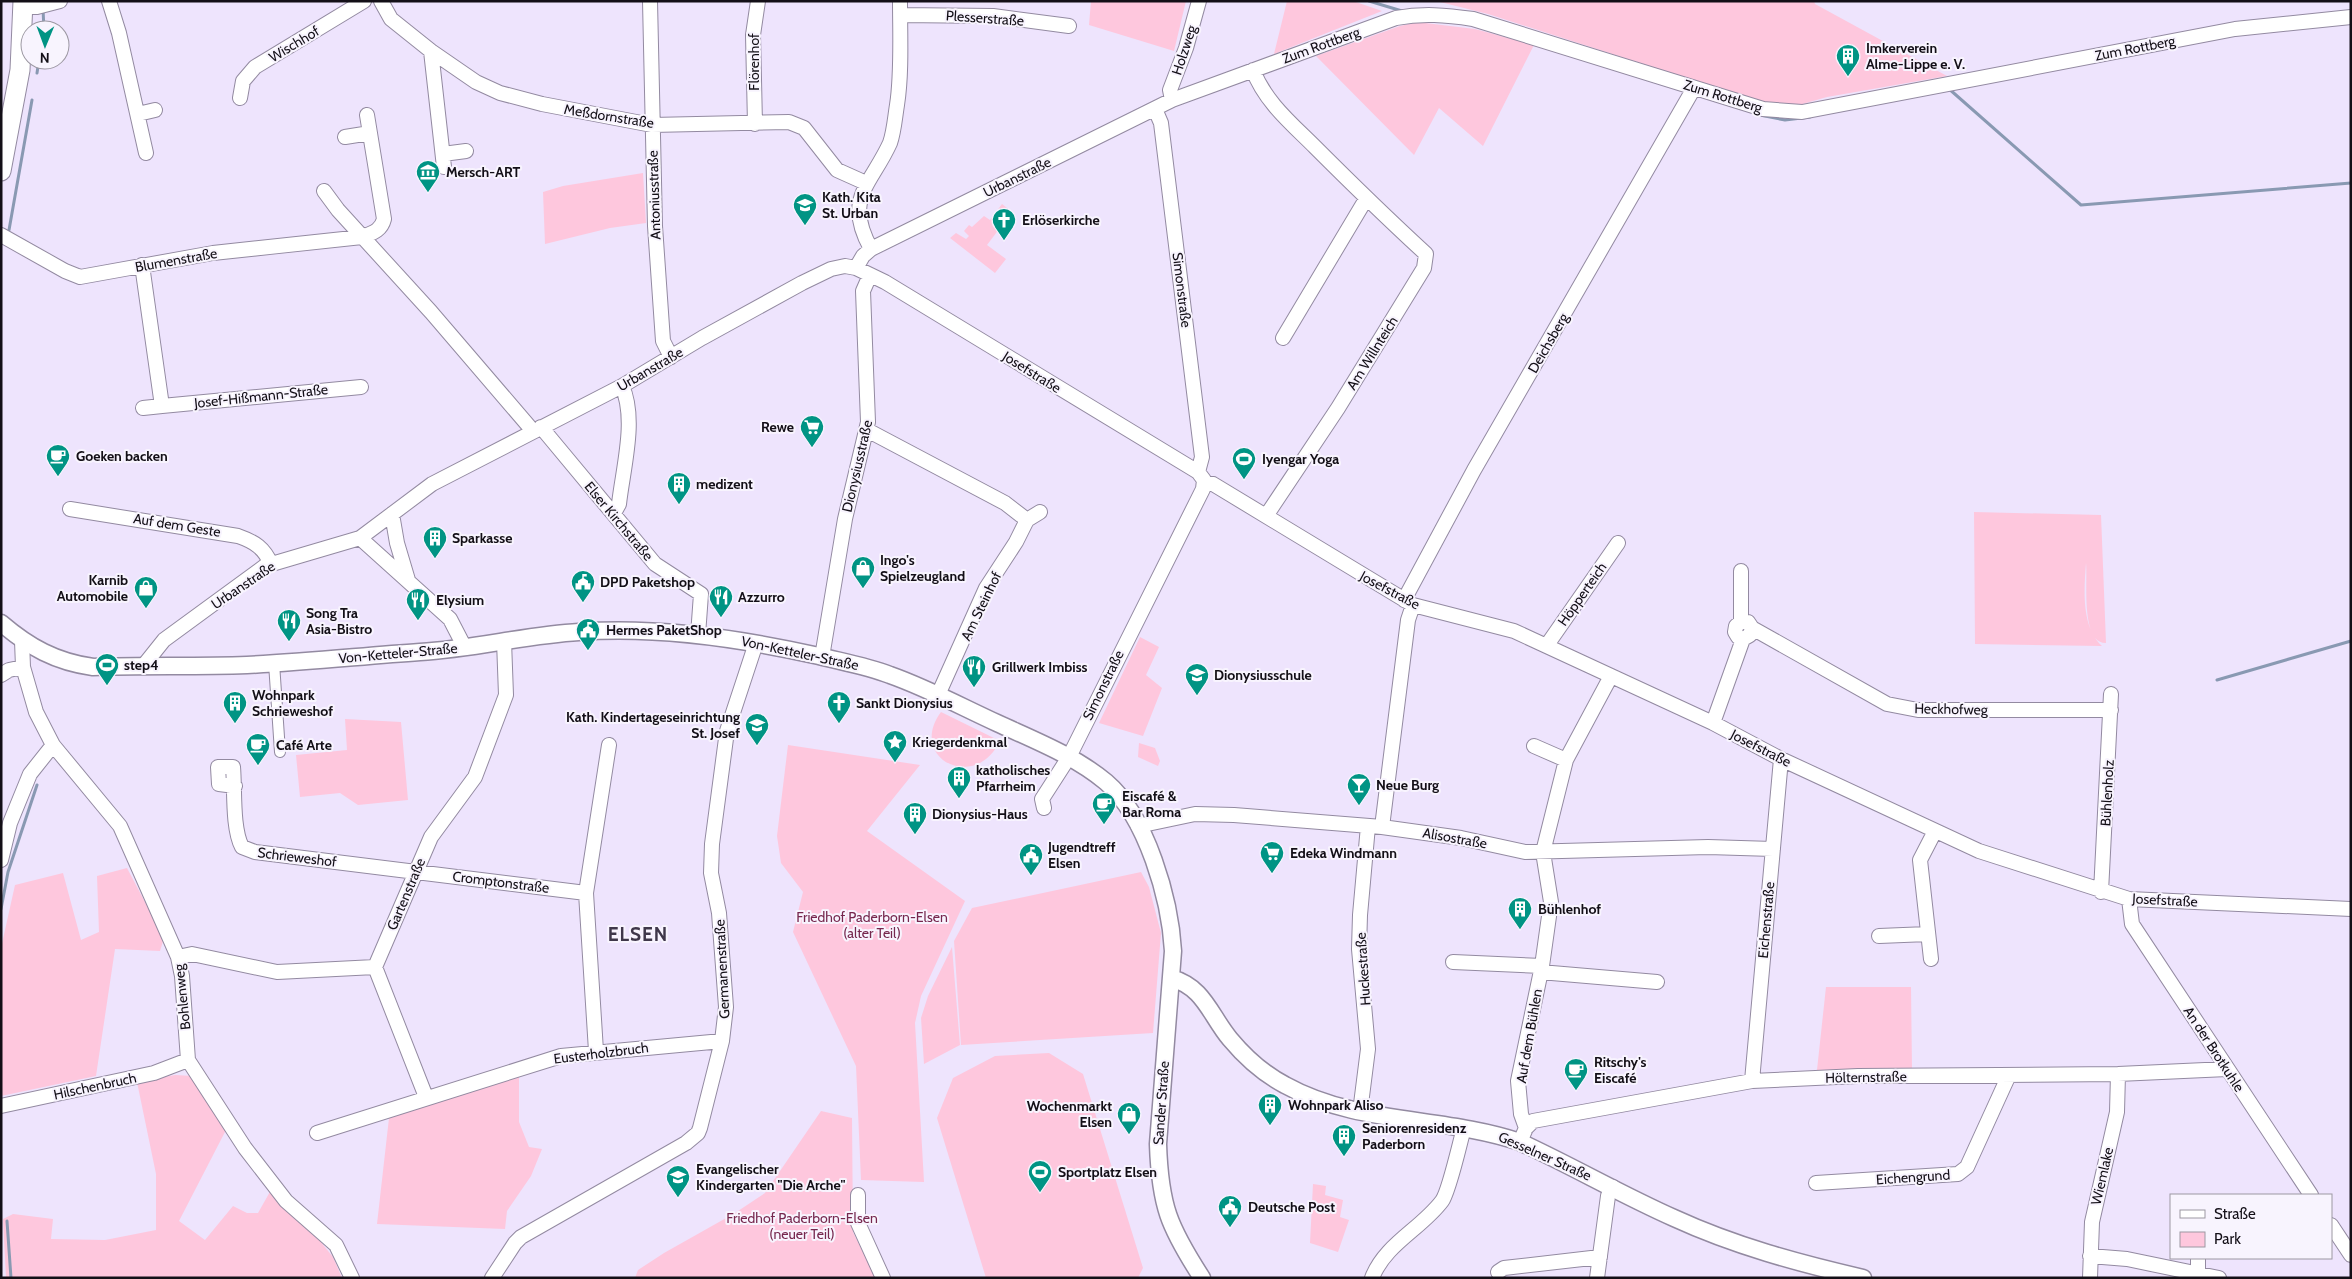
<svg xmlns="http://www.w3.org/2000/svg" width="2352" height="1279" viewBox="0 0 2352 1279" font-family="Cabin,sans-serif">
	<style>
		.green { fill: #fec7dd }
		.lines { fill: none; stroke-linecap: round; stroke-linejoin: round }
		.stream { stroke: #8999b2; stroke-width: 3 }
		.pedestrian-casing { stroke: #938aa1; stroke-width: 12 }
		.minor-casing { stroke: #938aa1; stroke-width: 16 }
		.tertiary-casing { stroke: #938aa1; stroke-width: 19 }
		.secondary-casing { stroke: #938aa1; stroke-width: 21 }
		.pedestrian { stroke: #fff; stroke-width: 10 }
		.minor { stroke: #fff; stroke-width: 14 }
		.tertiary { stroke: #fff; stroke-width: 16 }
		.secondary { stroke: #fff; stroke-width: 19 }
		.labels { text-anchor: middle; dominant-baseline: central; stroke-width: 4; stroke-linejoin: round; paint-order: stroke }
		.street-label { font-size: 14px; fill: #130f17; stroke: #f8f4fe }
		.poi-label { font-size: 14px; font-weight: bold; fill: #130f17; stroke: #f8f4fe; text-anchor: start }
		.park-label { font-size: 14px; fill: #76274e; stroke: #f8f4fe }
		.district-label { font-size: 19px; font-weight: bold; letter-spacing: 1px; fill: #3f374a; stroke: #f8f4fe }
	</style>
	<rect width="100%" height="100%" fill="#eee4fd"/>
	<path class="green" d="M1091 1H1186L1174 51 1089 25Z
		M1287 1H1353L1382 11 1274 54Z
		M1436 1H1814L1815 4 1947 76 1827 97 1799 105 1764 103 1488 14Z
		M1417 22 1475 29 1534 45 1483 146 1439 108 1414 155 1316 56 1400 26Z
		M643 173 646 223 610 228 545 244 543 192 563 186Z
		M1002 204 1012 212 987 245 1006 259 995 273 950 238 956 233 966 239 969 236 964 231 969 225 972 227 984 216 990 220Z
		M1974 512 2101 515 2106 643C2080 643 2088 580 2086 563 2084 590 2081 626 2102 646L1975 644Z
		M1140 637 1159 647 1146 675 1162 688 1143 736 1099 723Z
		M941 712 1000 741C975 793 907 758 941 712Z
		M345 719 401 722 408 800 358 805 340 793 300 797 296 755 347 750Z
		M1139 743 1155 748 1160 761 1158 766 1138 757Z
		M788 745 920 765 867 831 965 901 921 996 915 1023 924 1182 861 1180 856 1066 793 932 803 892 781 863 777 836Z
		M127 868 164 938 160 951 115 949 96 1076 1 1096V948L15 885 63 873 81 940 99 932 97 876Z
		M1141 872 1149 887 1161 933 1153 1033 961 1045 954 941 972 908Z
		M952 947 960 1045 924 1064 921 1018 928 996Z
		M1826 987H1911L1912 1069 1817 1070Z
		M1049 1053 1083 1074 1143 1268 1138 1278H986L937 1118 953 1078 995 1056Z
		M175 1075 193 1076 226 1130 179 1221 205 1240 233 1206 247 1213H258L271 1190 286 1211 320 1241 333 1257 342 1278H6L3 1219 13 1214 53 1219 51 1239 105 1240 156 1230V1174L137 1082Z
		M519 1075V1122L529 1147 542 1149 531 1176 507 1211 505 1229 377 1224 389 1118Z
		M821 1111 852 1118 853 1232 876 1278H635L638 1270 664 1253 735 1213 765 1193Z
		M1313 1184 1326 1186 1325 1195 1343 1200 1340 1217 1349 1220 1338 1252 1310 1243Z"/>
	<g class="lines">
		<path class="stream" d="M1369 1 1402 11
			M43 9 44 30
			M37 73 39 60
			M1948 88 2081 205 2351 183
			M1760 115 1785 120 1810 117
			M9 230 32 100
			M2217 680 2351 641
			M1 909 8 872 37 785
			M7 1221 11 1278"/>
		<g class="pedestrian-casing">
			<path id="pedestrian" d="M274 663 280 752"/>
		</g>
		<g class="minor-casing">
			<path id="minor" d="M109 1 119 33 146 153
				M381 1 391 19 431 51 476 82 500 93 542 104 652 125 789 122 804 128 837 170 866 183
				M650 1 655 226 663 341 671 357
				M24 7H37L60 1
				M900 15 993 16 1069 26
				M431 51 444 167
				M1253 70C1265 102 1292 124 1315 147 1352 184 1388 219 1426 254L1424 268 1338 408 1266 516
				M240 98 243 81 255 67 364 1
				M1172 100 1170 90 1186 48 1199 1
				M1155 109 1161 123 1202 457 1198 472
				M138 114 155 110
				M755 124 753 35 758 1
				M345 137 370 133
				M443 154 466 151
				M324 191 338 210 431 312 533 431
				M1 235 65 271 80 277 213 253 362 237C372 233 381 231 384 219L367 115
				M871 249C843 198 871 185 890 143 894 132 895 117 897 105 902 73 900 34 900 1
				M142 265 162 406 361 387
				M856 268 863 256 871 249 1172 100 1396 18C1423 13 1446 15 1473 19L1763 109 1802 112 2235 29 2351 17
				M1283 338 1366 199
				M143 408 162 406
				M541 427 655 564 701 594 698 635
				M867 430 1005 503 1027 520
				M1204 483 1213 484 1413 605 1514 631 1713 723 1781 759 1979 851 2129 899 2351 909
				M70 509 238 536C255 542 264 548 271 564
				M614 513 619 504C623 468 637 419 622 386
				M392 514 397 543 408 580
				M360 538 450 619 465 648
				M1741 571V622
				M1404 600 1474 470 1694 88
				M1752 628 1887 704 1918 710H2111
				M22 641 23 667 36 712 53 745 120 826 178 957 182 976 188 1060 245 1148 286 1201 336 1245 352 1278
				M1547 645 1618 543
				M822 657 845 519 868 422 863 291 870 275
				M144 665 164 640 265 566 360 538 432 484 622 386 702 338 802 283 831 269 845 266 856 268 885 282 1198 472 1204 480 1203 489 1069 757 1042 799 1044 808
				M1 675 9 670 23 667
				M938 695 986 588 1016 542 1027 520 1040 512
				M1713 723 1743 639 1750 635 1752 628 1748 622H1741L1736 626 1735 632 1738 637 1743 639
				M1534 746 1566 760
				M235 786 219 784 218 767H233C235 789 232 828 242 847L255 852 586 893
				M1138 826 1195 814 1234 815 1382 827 1461 838 1525 852 1708 847 1773 849
				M1382 827 1408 620 1413 605
				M1 860 10 823 30 774 53 745
				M2101 892 2111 694
				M2129 899 2132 924 2311 1195
				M1879 936 1928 934
				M178 957 192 954 277 972 375 967 431 837 475 777 506 695 504 641
				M1931 959 1920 860 1935 831
				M1453 962 1542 966
				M375 967 426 1097
				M1540 972 1657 982
				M596 1051 586 893 609 745
				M1752 1081 1781 759
				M1 1106 154 1073 188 1060
				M1360 1112 1368 1049 1359 949 1360 915 1368 826
				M1526 1128 1521 1114 1518 1081 1542 966 1551 902 1543 852 1566 760 1611 676
				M317 1133 561 1056 722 1041
				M1520 1142 1526 1128 1533 1121 1752 1081 1858 1076 2118 1074 2227 1069
				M1816 1183 1958 1174 1967 1167 2009 1075
				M858 1195V1223L883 1278
				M2331 1225 2351 1255
				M2090 1256 2127 1259 2219 1278
				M1498 1272 1504 1268 1600 1257
				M2198 1272V1258
				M492 1278 515 1243 521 1237 686 1143 698 1133 700 1128 722 1041 726 1007 719 913 711 873 712 844 727 731 756 643
				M1372 1278C1385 1244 1421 1229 1442 1201 1449 1192 1460 1142 1464 1128
				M1597 1278 1608 1196 1613 1187
				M2090 1278 2092 1222 2117 1112 2118 1074"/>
		</g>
		<g class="tertiary-casing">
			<path id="tertiary" d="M1 623C29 647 56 662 93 667 144 665 196 667 247 665 305 662 363 656 420 652 474 649 526 635 579 632 657 626 743 639 819 656 843 662 867 666 890 675 927 688 962 707 997 723 1034 740 1075 756 1106 782 1147 817 1170 899 1173 951L1158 1144C1160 1206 1169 1227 1202 1278
				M1171 978C1204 987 1210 1015 1230 1039 1245 1057 1264 1074 1285 1085 1357 1125 1443 1116 1520 1142 1572 1166 1622 1195 1674 1218 1735 1246 1798 1263 1863 1278"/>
		</g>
		<g class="secondary-casing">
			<path id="secondary" d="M1 171 20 70 23 1"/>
		</g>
		<use href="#pedestrian" class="pedestrian"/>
		<use href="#minor" class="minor"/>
		<use href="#tertiary" class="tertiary"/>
		<use href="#secondary" class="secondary"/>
	</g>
	<defs>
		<g id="building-pin" transform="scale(1.25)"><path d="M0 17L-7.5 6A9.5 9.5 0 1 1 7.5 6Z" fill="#009484" stroke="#f8f4fe"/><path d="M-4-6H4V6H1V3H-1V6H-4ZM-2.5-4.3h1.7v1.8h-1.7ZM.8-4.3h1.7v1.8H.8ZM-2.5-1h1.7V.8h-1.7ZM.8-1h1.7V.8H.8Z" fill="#fff"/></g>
		<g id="museum-pin" transform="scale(1.25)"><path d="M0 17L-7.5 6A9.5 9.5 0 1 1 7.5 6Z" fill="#009484" stroke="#f8f4fe"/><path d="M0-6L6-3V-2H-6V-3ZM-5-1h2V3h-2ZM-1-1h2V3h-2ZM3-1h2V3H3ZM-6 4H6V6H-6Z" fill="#fff"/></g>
		<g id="school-pin" transform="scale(1.25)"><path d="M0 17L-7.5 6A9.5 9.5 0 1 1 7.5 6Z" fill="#009484" stroke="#f8f4fe"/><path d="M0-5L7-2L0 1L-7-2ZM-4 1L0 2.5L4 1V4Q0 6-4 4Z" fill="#fff"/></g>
		<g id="church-pin" transform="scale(1.25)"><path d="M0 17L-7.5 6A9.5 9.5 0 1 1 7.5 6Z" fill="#009484" stroke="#f8f4fe"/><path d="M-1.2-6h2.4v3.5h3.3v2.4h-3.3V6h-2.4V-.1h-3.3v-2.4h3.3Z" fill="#fff"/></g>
		<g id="supermarket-pin" transform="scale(1.25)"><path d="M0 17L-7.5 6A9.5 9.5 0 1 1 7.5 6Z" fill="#009484" stroke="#f8f4fe"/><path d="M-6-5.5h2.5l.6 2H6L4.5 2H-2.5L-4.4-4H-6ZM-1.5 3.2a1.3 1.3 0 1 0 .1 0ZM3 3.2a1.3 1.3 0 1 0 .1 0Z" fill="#fff"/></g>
		<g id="cafe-pin" transform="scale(1.25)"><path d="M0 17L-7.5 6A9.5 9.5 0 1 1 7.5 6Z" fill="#009484" stroke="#f8f4fe"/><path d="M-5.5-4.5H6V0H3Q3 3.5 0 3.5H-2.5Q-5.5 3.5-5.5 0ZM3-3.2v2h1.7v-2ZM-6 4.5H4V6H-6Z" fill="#fff"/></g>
		<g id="stadium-pin" transform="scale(1.25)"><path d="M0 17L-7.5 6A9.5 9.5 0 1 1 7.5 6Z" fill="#009484" stroke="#f8f4fe"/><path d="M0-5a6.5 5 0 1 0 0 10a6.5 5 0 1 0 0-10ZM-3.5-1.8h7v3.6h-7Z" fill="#fff"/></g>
		<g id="shop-pin" transform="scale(1.25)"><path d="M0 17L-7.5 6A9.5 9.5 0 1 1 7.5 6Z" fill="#009484" stroke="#f8f4fe"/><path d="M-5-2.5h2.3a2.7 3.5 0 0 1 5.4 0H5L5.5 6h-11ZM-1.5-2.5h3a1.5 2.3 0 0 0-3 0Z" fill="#fff"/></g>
		<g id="civic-pin" transform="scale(1.25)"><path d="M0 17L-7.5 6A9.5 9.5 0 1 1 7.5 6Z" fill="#009484" stroke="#f8f4fe"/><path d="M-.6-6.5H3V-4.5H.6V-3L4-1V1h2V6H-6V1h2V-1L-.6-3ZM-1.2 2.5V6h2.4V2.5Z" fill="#fff"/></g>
		<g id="restaurant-pin" transform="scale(1.25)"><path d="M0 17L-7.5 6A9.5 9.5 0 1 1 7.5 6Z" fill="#009484" stroke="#f8f4fe"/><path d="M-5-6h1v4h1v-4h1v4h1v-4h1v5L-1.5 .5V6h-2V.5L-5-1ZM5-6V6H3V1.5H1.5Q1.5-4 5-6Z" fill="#fff"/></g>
		<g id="sight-pin" transform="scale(1.25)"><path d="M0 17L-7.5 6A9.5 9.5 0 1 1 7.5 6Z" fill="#009484" stroke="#f8f4fe"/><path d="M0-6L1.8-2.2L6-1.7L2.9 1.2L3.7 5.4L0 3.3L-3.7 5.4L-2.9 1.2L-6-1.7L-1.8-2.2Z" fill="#fff"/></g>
		<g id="bar-pin" transform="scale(1.25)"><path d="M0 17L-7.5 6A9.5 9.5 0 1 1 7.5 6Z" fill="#009484" stroke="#f8f4fe"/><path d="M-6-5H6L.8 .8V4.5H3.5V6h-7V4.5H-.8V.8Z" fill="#fff"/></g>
	</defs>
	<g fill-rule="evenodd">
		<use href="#building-pin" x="1848" y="56"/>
		<use href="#museum-pin" x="428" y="172"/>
		<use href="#school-pin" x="805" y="205"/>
		<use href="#church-pin" x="1004" y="220"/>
		<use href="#supermarket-pin" x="812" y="427"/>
		<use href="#cafe-pin" x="58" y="456"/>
		<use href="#stadium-pin" x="1244" y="459"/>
		<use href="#building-pin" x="679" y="484"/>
		<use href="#building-pin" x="435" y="538"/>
		<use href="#shop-pin" x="863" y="568"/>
		<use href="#civic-pin" x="583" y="582"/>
		<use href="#shop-pin" x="146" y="588"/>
		<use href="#restaurant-pin" x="721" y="597"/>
		<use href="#restaurant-pin" x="418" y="600"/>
		<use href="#restaurant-pin" x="289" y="621"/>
		<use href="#civic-pin" x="588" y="630"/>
		<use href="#stadium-pin" x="107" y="665"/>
		<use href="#restaurant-pin" x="974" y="667"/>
		<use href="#school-pin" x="1197" y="675"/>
		<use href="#building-pin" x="235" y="703"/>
		<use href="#church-pin" x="839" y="703"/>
		<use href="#school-pin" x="757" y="725"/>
		<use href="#sight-pin" x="895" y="742"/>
		<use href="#cafe-pin" x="258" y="745"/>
		<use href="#building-pin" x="959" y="778"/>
		<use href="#bar-pin" x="1359" y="785"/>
		<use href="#cafe-pin" x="1104" y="804"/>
		<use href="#building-pin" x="915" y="814"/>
		<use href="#supermarket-pin" x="1272" y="853"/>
		<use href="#civic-pin" x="1031" y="855"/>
		<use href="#building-pin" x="1520" y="909"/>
		<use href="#cafe-pin" x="1576" y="1070"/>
		<use href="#building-pin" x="1270" y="1105"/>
		<use href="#shop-pin" x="1129" y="1114"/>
		<use href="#building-pin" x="1344" y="1136"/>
		<use href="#stadium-pin" x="1040" y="1172"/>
		<use href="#school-pin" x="678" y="1177"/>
		<use href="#civic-pin" x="1230" y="1207"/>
	</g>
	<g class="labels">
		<g class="street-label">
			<text transform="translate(985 18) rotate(4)">Plesserstraße</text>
			<text transform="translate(294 44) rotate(-31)">Wischhof</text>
			<text transform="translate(1321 45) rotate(-20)">Zum Rottberg</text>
			<text transform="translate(2135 48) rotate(-11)">Zum Rottberg</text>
			<text transform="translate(1184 50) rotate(-72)">Holzweg</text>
			<text transform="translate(754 62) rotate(-90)">Flörenhof</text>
			<text transform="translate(1723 96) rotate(17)">Zum Rottberg</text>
			<text transform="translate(609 116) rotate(9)">Meßdornstraße</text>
			<text transform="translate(1017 177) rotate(-26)">Urbanstraße</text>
			<text transform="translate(654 195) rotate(-92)">Antoniusstraße</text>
			<text transform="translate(176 260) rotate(-10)">Blumenstraße</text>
			<text transform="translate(1182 290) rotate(83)">Simonstraße</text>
			<text transform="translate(1548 343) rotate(-60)">Deichsberg</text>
			<text transform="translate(1372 353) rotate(-58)">Am Willnteich</text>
			<text transform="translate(650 369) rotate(-30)">Urbanstraße</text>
			<text transform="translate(1032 372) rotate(32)">Josefstraße</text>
			<text transform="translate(261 396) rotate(-6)">Josef-Hißmann-Straße</text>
			<text transform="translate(857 466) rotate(-77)">Dionysiusstraße</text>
			<text transform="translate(619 521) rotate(50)">Elser Kirchstraße</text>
			<text transform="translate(177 525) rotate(9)">Auf dem Geste</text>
			<text transform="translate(243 585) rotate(-34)">Urbanstraße</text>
			<text transform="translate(1390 590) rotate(28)">Josefstraße</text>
			<text transform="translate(1582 594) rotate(-55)">Höpperteich</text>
			<text transform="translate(981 606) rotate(-64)">Am Steinhof</text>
			<text transform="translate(398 653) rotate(-5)">Von-Ketteler-Straße</text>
			<text transform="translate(800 653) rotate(12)">Von-Ketteler-Straße</text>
			<text transform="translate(1103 685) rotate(-64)">Simonstraße</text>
			<text transform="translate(1951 709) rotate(1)">Heckhofweg</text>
			<text transform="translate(1761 748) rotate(27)">Josefstraße</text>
			<text transform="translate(2107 793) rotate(-87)">Bühlenholz</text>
			<text transform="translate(1455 838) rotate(10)">Alisostraße</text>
			<text transform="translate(297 857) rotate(7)">Schrieweshof</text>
			<text transform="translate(501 882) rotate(7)">Cromptonstraße</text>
			<text transform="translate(406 894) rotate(-67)">Gartenstraße</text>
			<text transform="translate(2165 900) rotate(3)">Josefstraße</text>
			<text transform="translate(1766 920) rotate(-85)">Eichenstraße</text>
			<text transform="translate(722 969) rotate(-93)">Germanenstraße</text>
			<text transform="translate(1363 969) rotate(-94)">Huckestraße</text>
			<text transform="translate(182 997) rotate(-96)">Bohlenweg</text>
			<text transform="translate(1529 1036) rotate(-80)">Auf dem Bühlen</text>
			<text transform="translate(2214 1049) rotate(57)">An der Brotkuhle</text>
			<text transform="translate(601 1053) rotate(-7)">Eusterholzbruch</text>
			<text transform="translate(1866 1077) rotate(-1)">Hölternstraße</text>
			<text transform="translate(95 1086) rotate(-12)">Hilschenbruch</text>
			<text transform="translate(1161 1103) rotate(-86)">Sander Straße</text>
			<text transform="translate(1545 1156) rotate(24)">Gesselner Straße</text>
			<text transform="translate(2102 1176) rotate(-77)">Wiemlake</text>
			<text transform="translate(1913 1177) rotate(-4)">Eichengrund</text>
		</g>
		<g class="poi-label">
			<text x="1866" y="48">Imkerverein<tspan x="1866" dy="16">Alme-Lippe e. V.</tspan></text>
			<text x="446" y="172">Mersch-ART</text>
			<text x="822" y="197">Kath. Kita<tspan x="822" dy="16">St. Urban</tspan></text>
			<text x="1022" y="220">Erlöserkirche</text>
			<text x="794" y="427" text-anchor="end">Rewe</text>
			<text x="76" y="456">Goeken backen</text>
			<text x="1262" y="459">Iyengar Yoga</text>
			<text x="696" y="484">medizent</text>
			<text x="452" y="538">Sparkasse</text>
			<text x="880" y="560">Ingo's<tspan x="880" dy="16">Spielzeugland</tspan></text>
			<text x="128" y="580" text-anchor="end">Karnib<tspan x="128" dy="16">Automobile</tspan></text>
			<text x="600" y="582">DPD Paketshop</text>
			<text x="738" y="597">Azzurro</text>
			<text x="436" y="600">Elysium</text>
			<text x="306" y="613">Song Tra<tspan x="306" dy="16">Asia-Bistro</tspan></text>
			<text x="606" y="630">Hermes PaketShop</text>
			<text x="124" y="665">step4</text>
			<text x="992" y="667">Grillwerk Imbiss</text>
			<text x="1214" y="675">Dionysiusschule</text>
			<text x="252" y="695">Wohnpark<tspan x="252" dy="16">Schrieweshof</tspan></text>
			<text x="856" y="703">Sankt Dionysius</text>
			<text x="740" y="717" text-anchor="end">Kath. Kindertageseinrichtung<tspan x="740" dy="16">St. Josef</tspan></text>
			<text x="912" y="742">Kriegerdenkmal</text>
			<text x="276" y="745">Café Arte</text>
			<text x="976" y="770">katholisches<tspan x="976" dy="16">Pfarrheim</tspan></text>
			<text x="1376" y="785">Neue Burg</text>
			<text x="1122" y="796">Eiscafé &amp;<tspan x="1122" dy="16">Bar Roma</tspan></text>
			<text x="932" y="814">Dionysius-Haus</text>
			<text x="1048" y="847">Jugendtreff<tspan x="1048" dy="16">Elsen</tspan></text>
			<text x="1290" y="853">Edeka Windmann</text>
			<text x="1538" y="909">Bühlenhof</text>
			<text x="1594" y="1062">Ritschy's<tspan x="1594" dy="16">Eiscafé</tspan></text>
			<text x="1288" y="1105">Wohnpark Aliso</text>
			<text x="1112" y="1106" text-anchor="end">Wochenmarkt<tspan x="1112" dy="16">Elsen</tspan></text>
			<text x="1362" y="1128">Seniorenresidenz<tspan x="1362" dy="16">Paderborn</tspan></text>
			<text x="696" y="1169">Evangelischer<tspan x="696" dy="16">Kindergarten "Die Arche"</tspan></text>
			<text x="1058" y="1172">Sportplatz Elsen</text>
			<text x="1248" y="1207">Deutsche Post</text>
		</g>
		<g class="park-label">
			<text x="872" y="917">Friedhof Paderborn-Elsen<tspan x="872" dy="16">(alter Teil)</tspan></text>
			<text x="802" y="1218">Friedhof Paderborn-Elsen<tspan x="802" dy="16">(neuer Teil)</tspan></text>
		</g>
		<g class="district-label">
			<text x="638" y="934">ELSEN</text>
		</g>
	</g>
	<rect width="2352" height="1279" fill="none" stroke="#130f17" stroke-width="5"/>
	<rect x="2170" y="1194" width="162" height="65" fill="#f8f4fe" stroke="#9c98a2"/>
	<rect x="2180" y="1210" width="25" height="8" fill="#ffffff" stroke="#9c98a2"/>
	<text x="2214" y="1219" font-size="15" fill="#130f17">Straße</text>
	<rect x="2180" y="1232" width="25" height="15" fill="#fec7dd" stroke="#9c98a2"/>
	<text x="2214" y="1244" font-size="15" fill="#130f17">Park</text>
	<g transform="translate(45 45) rotate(181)"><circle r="24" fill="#f8f4fe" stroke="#9c98a2"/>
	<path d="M0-4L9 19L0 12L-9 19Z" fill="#009484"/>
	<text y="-8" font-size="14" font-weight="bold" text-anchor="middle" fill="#130f17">N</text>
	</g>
</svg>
